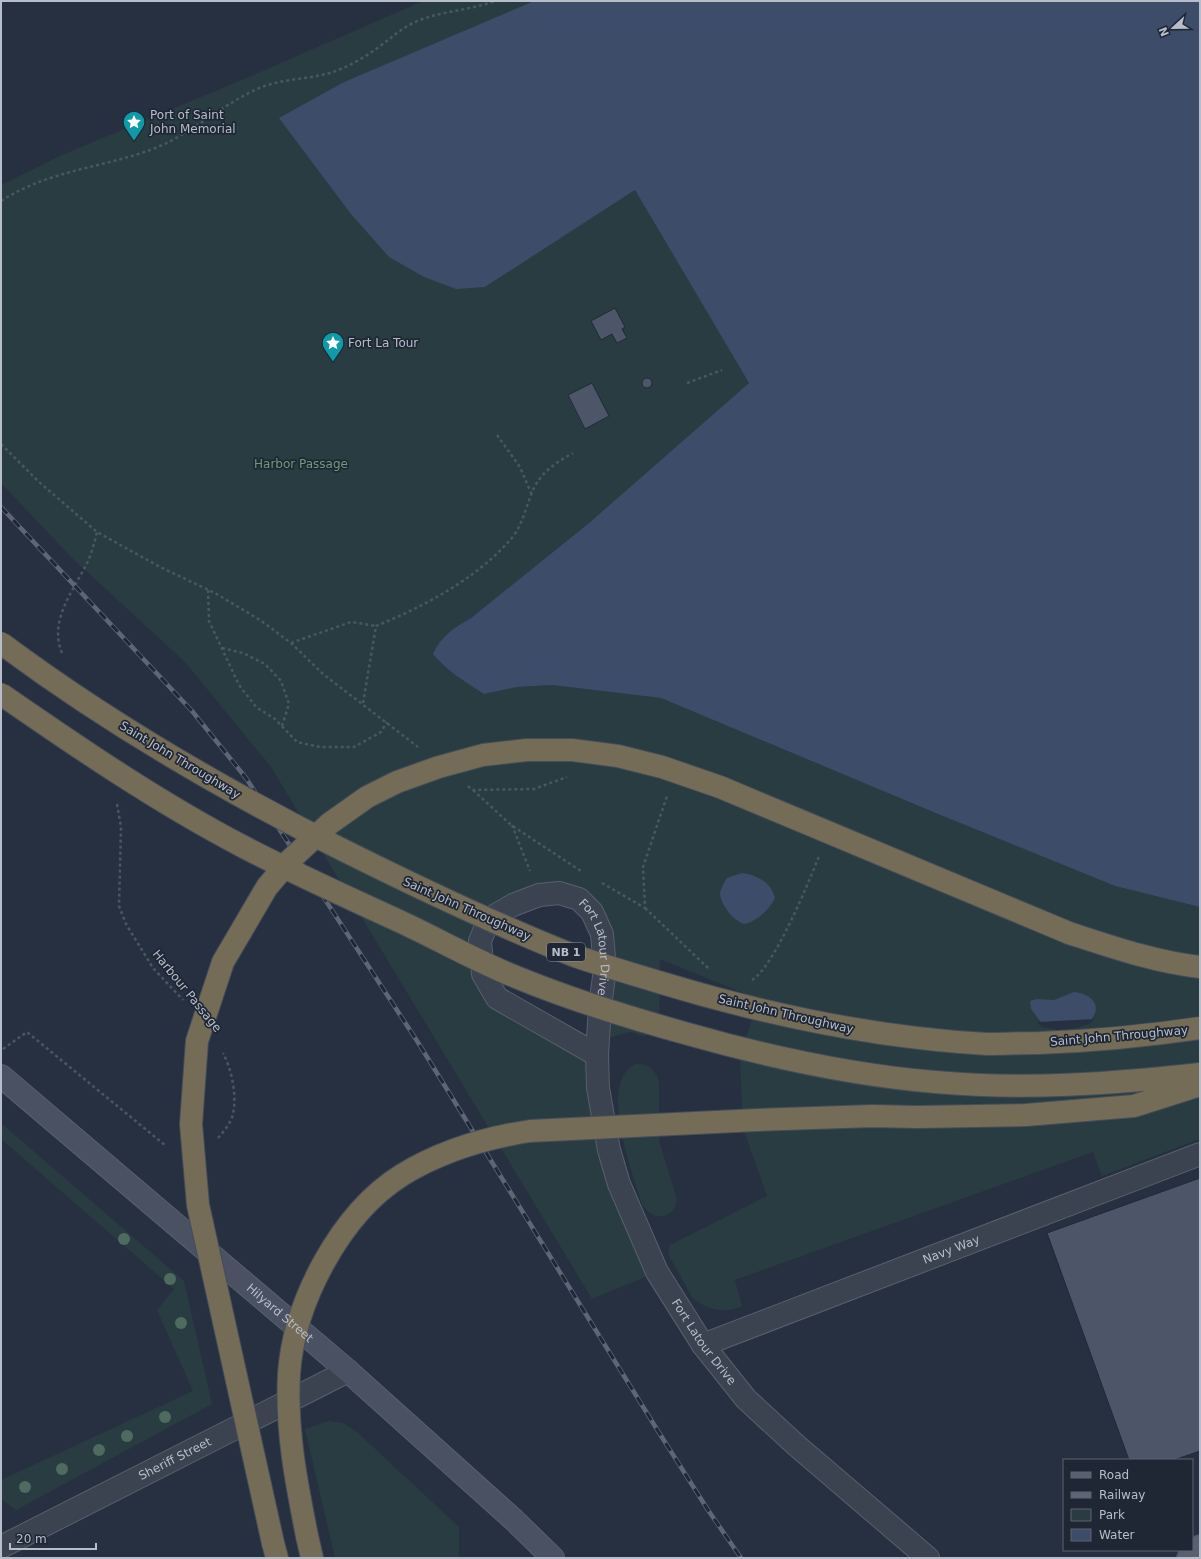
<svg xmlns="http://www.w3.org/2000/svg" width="1201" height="1559" viewBox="0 0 1201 1559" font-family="'DejaVu Sans',sans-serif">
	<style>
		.green { fill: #293c41 }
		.water { fill: #3d4c68 }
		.pier { fill: #273040 }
		.building { fill: #4d5669; stroke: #212937 }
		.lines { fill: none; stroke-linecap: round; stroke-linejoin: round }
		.street-casing { stroke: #58606d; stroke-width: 24 }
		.secondary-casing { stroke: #58606d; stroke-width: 24 }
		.primary-casing { stroke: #444b59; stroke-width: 24 }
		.highway-casing { stroke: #454d5a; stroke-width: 24 }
		.path { stroke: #47595e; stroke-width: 2.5; stroke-dasharray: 3 3; stroke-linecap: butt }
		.street { stroke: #3b4250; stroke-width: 22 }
		.secondary { stroke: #495163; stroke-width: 22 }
		.primary { stroke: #596170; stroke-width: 22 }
		.highway { stroke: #756c58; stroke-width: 22 }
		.rail-casing { stroke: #5d6676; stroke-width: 4.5 }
		.rail { stroke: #1f2735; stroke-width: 3; stroke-dasharray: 9; stroke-linecap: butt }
		.highway-bridge-casing { stroke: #454d5a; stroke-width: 24; stroke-linecap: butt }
		.highway-bridge { stroke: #756c58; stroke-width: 22 }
		.tree { fill: #4f6a61 }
		.labels { text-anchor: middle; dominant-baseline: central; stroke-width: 3.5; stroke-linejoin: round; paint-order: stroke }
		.shield { fill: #1f2735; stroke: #89909d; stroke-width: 1 }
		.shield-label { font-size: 11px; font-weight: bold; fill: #b7bdca }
		.poi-label { font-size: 12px; fill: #b7bdca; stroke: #1f2735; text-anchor: start }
		.park-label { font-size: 12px; fill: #6f9a7c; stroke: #1f2735 }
		.street-label { font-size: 12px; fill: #b7bdca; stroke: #1f2735 }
	</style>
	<rect width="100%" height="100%" fill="#273040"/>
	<path class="green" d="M423 1H534L344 82 485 287 635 190 749 383 589 523 471 618 453 629 441 663 459 678 484 694 517 687 552 685 661 698 938 814 1115 886 1200 907V1139L1102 1176 1093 1152 735 1280 742 1306C726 1314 705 1310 692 1297L668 1254 670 1245 767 1196 743 1128 740 1058 758 999 660 959 659 1019 652 1032 645 1036 630 1032 597 1041 592 913 539 895 480 941 497 998 597 1055 598 1088 657 1272 592 1299 271 767 185 662 72 558 1 483V185L62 155 249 77Z
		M636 1064C648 1063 656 1070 659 1082V1140L677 1200C673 1221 652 1221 642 1204 633 1175 597 1080 636 1064Z
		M1 1123 184 1281 212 1404 16 1510 1 1499V1480L193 1391 157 1310 174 1289 1 1139Z
		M328 1421 343 1423 357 1432 459 1527V1558H335L305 1429Z"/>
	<path class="water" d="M534 1H1200V907L1115 886 938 814 661 698 552 685 517 687 484 694C465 682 447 671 433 654 440 637 455 627 471 618L589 523 749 383 635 190 485 287 456 289 424 277 389 257 351 214 279 118 344 82Z
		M742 873C757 875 771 882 775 898 770 909 757 921 745 924 734 922 720 904 720 893 721 888 724 882 727 878Z
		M1074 992C1091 994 1104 1005 1090 1021L1043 1025 1031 1009 1030 1001 1037 999 1054 1000Z"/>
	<path class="pier" d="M1094 1019 1091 1023 1077 1028 1059 1030 1042 1027 1037 1022Z"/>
	<path class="building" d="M615 308 625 327 622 329 627 338 617 343 612 334 601 340 591 321Z
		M642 383a5 5 0 1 1 10 0a5 5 0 1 1-10 0Z
		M592 383 609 416 585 429 568 395Z
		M1200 1178V1451L1174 1460H1129L1047 1233Z"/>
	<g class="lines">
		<g class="street-casing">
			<g id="street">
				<path id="s1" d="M597 1055 497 998 483 974 480 941 489 919 513 905 539 895 559 893 579 899 592 912 602 934 605 969 600 1006 597 1055 598 1088 609 1150 619 1184 657 1272 703 1345 746 1399 797 1446 928 1558"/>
				<path id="s2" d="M703 1345 1200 1154"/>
				<path id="s3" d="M1 1547 348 1371"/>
			</g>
		</g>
		<g class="secondary-casing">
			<g id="secondary">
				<path id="s4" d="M1 1076 348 1371 514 1520 553 1558"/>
			</g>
		</g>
		<g class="primary-casing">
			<path id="primary" d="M1188 1558 1200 1546"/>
		</g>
		<g class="highway-casing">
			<path id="highway" d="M307 1536 312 1558
				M273 1543 277 1558"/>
		</g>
		<path class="path" d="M1 201C51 169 105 168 158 147 193 132 222 105 257 89 282 78 308 80 333 72 348 67 363 58 376 49 389 40 399 30 413 23 438 11 468 11 495 1
			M687 383 722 370
			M497 435 520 467 531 493
			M1 444 39 482 97 532 160 567 215 593 260 620 291 643 323 674 418 747
			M208 590 209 621 239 685 256 707 275 719 297 742 320 747H354L381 732 387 722
			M291 643 351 622 376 626
			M222 648 243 653 265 664 281 681 289 704 282 726
			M62 653C49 622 71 594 85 567 91 556 94 544 97 532
			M363 703 376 626C425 606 476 579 511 539 522 526 525 510 531 495 538 474 555 463 573 453
			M468 786 472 790 534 789 567 777
			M473 790 511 825 581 871
			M117 804 121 827 119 906 126 924 153 968 183 1000
			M512 825 530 871
			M602 883 645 908 643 867 667 796
			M645 908 708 968
			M752 980C774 967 809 882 819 856
			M3 1049 27 1032 166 1146
			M218 1138C224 1131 231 1123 233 1114 237 1096 232 1070 223 1053"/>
		<use href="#street" class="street"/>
		<use href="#secondary" class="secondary"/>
		<use href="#primary" class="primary"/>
		<use href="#highway" class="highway"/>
		<g class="rail-casing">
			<path id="rail" d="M1 507 192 711 246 778 419 1044 658 1431 708 1510 741 1558"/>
		</g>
		<use href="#rail" class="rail"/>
		<g class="highway-bridge-casing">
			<path id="highway-bridge" d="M1 643C107 722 222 789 339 848 417 887 494 924 575 956 604 966 633 974 662 983 768 1015 876 1038 987 1044 1004 1044 1021 1043 1039 1043 1093 1041 1146 1036 1200 1028
				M1 694C79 748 158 802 242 846 293 873 347 897 399 921 438 939 476 961 516 977 572 1000 630 1018 688 1034 769 1057 851 1075 935 1082 1023 1090 1112 1084 1200 1074
				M307 1536C296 1481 286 1430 289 1374 294 1302 340 1214 402 1175 441 1151 484 1138 530 1131L757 1120 872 1116 918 1117 1026 1115 1134 1106 1200 1085
				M273 1543 198 1205 191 1124 197 1041 223 962 267 887 290 860 329 824 367 797 397 782 439 767 483 755 527 750H572L618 756 662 767 720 787 1069 933C1112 947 1155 962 1200 967"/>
		</g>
		<use href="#highway-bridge" class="highway-bridge"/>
	</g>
	<g class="tree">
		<circle cx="124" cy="1239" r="6"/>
		<circle cx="170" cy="1279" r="6"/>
		<circle cx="181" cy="1323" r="6"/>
		<circle cx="165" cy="1417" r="6"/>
		<circle cx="127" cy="1436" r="6"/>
		<circle cx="99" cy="1450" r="6"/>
		<circle cx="62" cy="1469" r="6"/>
		<circle cx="25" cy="1487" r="6"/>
	</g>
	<defs>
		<g id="sight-pin" transform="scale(1.15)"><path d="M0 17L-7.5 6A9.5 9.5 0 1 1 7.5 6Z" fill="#0f9aa8" stroke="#1f2735"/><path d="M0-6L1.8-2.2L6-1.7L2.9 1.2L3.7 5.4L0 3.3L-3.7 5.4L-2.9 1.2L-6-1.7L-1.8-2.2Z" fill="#fff"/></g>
	</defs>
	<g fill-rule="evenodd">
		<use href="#sight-pin" x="134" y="122"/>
		<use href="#sight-pin" x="333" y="343"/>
	</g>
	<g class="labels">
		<rect class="shield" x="547" y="943" width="38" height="18" rx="3"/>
		<g class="shield-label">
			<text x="566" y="952">NB 1</text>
		</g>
		<g class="poi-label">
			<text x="150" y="115">Port of Saint<tspan x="150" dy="14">John Memorial</tspan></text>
			<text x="348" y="343">Fort La Tour</text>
		</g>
		<g class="park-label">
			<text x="301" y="464">Harbor Passage</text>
		</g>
		<g class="street-label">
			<text transform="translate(180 760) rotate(31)">Saint John Throughway</text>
			<text transform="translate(467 909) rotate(24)">Saint John Throughway</text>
			<text stroke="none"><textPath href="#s1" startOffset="350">Fort Latour Drive</textPath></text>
			<text transform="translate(187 991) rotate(51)">Harbour Passage</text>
			<text transform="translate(786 1014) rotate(13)">Saint John Throughway</text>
			<text transform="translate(1119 1036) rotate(-5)">Saint John Throughway</text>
			<text stroke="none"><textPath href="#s2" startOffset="266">Navy Way</textPath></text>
			<text stroke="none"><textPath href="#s4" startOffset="366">Hilyard Street</textPath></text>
			<text stroke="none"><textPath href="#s1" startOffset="772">Fort Latour Drive</textPath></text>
			<text stroke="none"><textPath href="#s3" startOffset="195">Sheriff Street</textPath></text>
		</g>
	</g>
	<rect width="1201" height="1559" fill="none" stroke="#b7bdca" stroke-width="4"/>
	<rect x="1063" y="1459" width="130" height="92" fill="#1f2735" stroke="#5c6371"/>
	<rect x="1071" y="1472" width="20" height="6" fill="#596170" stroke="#5c6371"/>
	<text x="1099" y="1479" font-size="12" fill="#b7bdca">Road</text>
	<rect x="1071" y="1492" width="20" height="6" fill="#5d6676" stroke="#5c6371"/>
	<text x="1099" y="1499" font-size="12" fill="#b7bdca">Railway</text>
	<rect x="1071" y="1509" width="20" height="12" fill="#293c41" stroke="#5c6371"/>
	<text x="1099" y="1519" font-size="12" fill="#b7bdca">Park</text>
	<rect x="1071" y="1529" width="20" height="12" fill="#3d4c68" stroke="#5c6371"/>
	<text x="1099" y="1539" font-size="12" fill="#b7bdca">Water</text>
	<g transform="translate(1173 28) rotate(248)" stroke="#1f2735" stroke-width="3" paint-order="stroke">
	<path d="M0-3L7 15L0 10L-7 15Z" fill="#b7bdca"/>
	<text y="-6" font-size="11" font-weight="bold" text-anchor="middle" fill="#b7bdca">N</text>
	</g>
	<path d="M10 1543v6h86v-6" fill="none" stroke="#b7bdca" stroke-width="2"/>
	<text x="16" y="1543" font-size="12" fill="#b7bdca" stroke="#1f2735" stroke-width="3" paint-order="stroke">20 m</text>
</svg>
